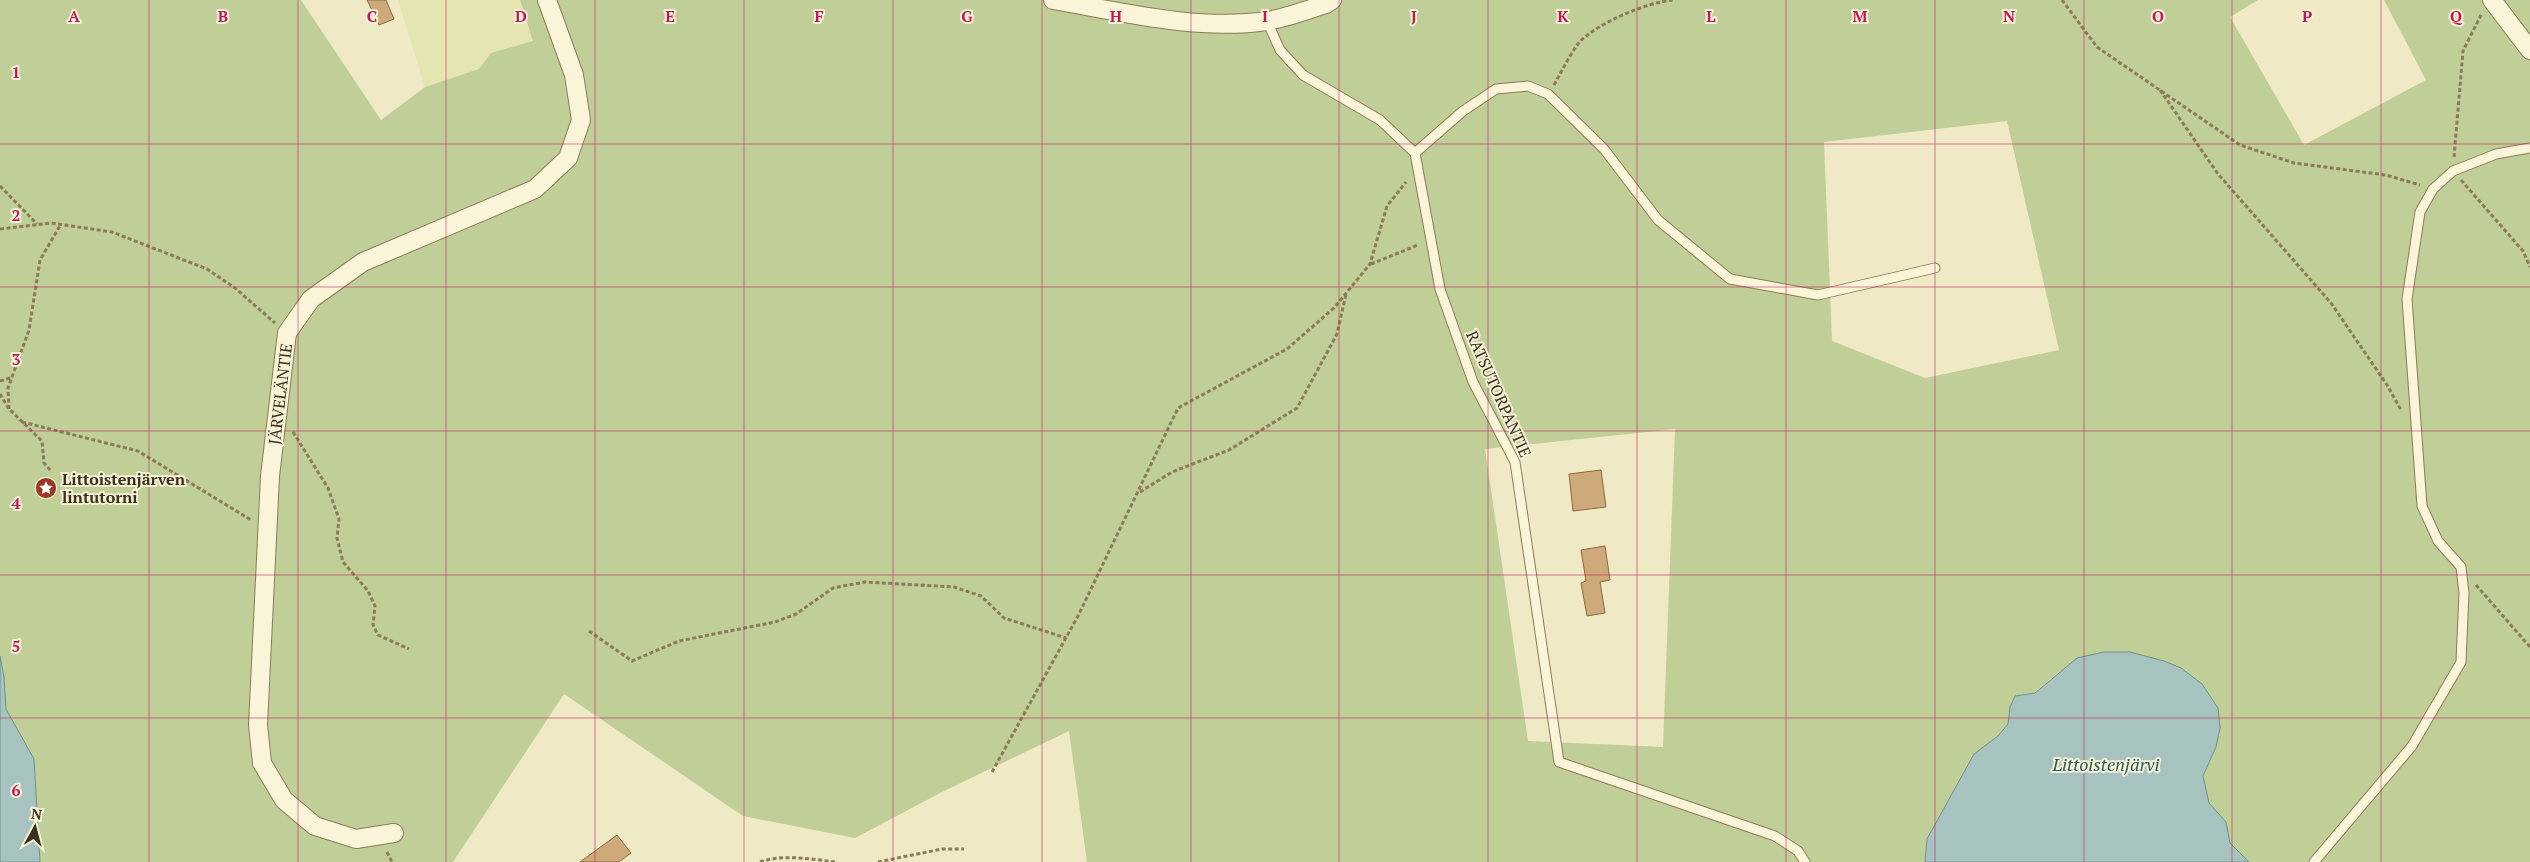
<svg xmlns="http://www.w3.org/2000/svg" width="2530" height="862" viewBox="0 0 2530 862" font-family="'PT Serif',serif">
	<style>
		.farmland { fill: #e5e5b2 }
		.green { fill: #c0ce98; fill-rule: evenodd }
		.water { fill: #a7c3bf; stroke: #6d918e }
		.building { fill: #ceaa7a; stroke: #8b6940 }
		.lines { fill: none; stroke-linecap: round; stroke-linejoin: round }
		.service-casing { stroke: #8b7b5a; stroke-width: 11 }
		.minor-casing { stroke: #8b7b5a; stroke-width: 20 }
		.path { stroke: #8b7b5a; stroke-width: 3; stroke-dasharray: 4 2.5; stroke-linecap: butt }
		.service { stroke: #faf5d9; stroke-width: 9 }
		.minor { stroke: #faf5d9; stroke-width: 18 }
		.grid { fill: none; stroke: #c2185b; stroke-width: 1; stroke-opacity: 0.55 }
		.labels { text-anchor: middle; dominant-baseline: central; stroke-width: 4; stroke-linejoin: round; paint-order: stroke }
		.street-label { font-size: 16px; fill: #3b301f; stroke: #f6f2d5 }
		.poi-label { font-size: 16px; font-weight: bold; fill: #3b301f; stroke: #f6f2d5; text-anchor: start }
		.water-label { font-size: 18px; font-style: italic; fill: #2e575b; stroke: #f6f2d5 }
		.grid-label { font-size: 16px; text-anchor: middle; font-weight: bold; fill: #c2185b; stroke: #f6f2d5; stroke-width: 4; stroke-linejoin: round; paint-order: stroke }
	</style>
	<rect width="100%" height="100%" fill="#efe9c5"/>
	<path class="farmland" d="M398 0H520L534 41 491 53 479 69 425 87Z"/>
	<path class="green" d="M0 0H301L381 120 425 87 479 69 491 53 533 41 520 0H2258L2230 17 2304 145 2426 80 2384 0H2530V862H2249L2230 843 2226 822 2209 803 2203 776 2216 747 2218 708 2202 684 2181 668 2130 652 2060 671 2034 693 2015 696 2008 724 1998 736 1974 754 1927 839 1925 862H1087L1069 731 942 792 855 838 743 816 564 694 453 862H40L34 760 6 709 4 677 0 656ZM2007 121 2059 350 1925 378 1832 341 1824 142ZM1675 429 1663 747 1528 741 1485 449Z"/>
	<path class="water" d="M2104 652H2130L2164 661 2181 668 2202 684 2218 708 2220 728 2216 747 2203 776 2209 803 2226 822 2230 843 2249 862H1925L1927 839 1974 754 1998 736 2008 724 2010 707 2015 696 2035 693 2077 658Z
		M0 656 4 677 6 709 34 759 40 862H0Z"/>
	<path class="building" d="M367 0H386L394 19 379 25Z
		M1601 470 1606 507 1573 511 1569 474Z
		M1605 546 1610 580 1600 582 1605 613 1587 616 1581 583 1586 581 1581 550Z
		M617 835 631 853 619 862H580Z"/>
	<g class="lines">
		<g class="service-casing">
			<path id="service" d="M1267 21 1280 50 1303 75 1380 120 1415 153 1440 289 1473 382 1515 462 1559 762 1775 836 1798 851 1805 862
				M1415 153 1463 111 1496 89 1528 86 1548 94 1604 149 1658 220 1730 279 1818 295 1935 268
				M2314 862 2412 746 2461 662 2464 593 2461 567 2438 541 2422 506 2407 299 2420 212 2433 189 2453 171 2496 154 2530 148"/>
		</g>
		<g class="minor-casing">
			<path id="minor" d="M1053 0C1122 12 1196 31 1267 21 1286 18 1307 10 1326 4L1332 0
				M2492 0 2530 50
				M394 833 356 839 315 826 284 800 262 763 258 725 270 476 287 333 311 299 363 262 535 189 568 158 581 120 574 75 547 0"/>
		</g>
		<path class="path" d="M2062 0 2097 47 2240 145 2294 163 2386 175 2420 185
			M1554 85C1562 71 1569 56 1578 44 1594 24 1648 2 1673 0
			M2160 90 2218 174 2331 303 2387 385 2401 410
			M2454 157 2463 51 2481 15
			M2461 180 2523 251 2530 267
			M0 186 37 224
			M0 229 51 223 112 232 207 269 235 288 275 323
			M1371 264 1418 245
			M0 381 10 378
			M0 394 9 409 42 441 44 463 50 470
			M9 409 8 388 29 330 40 260 61 224
			M22 422 138 451 251 520
			M293 432 328 488 339 519 337 538 343 562 368 591 375 606 373 625 378 635 409 649
			M1140 492 1172 472 1229 450 1297 408 1337 334 1346 294
			M2476 585 2530 647
			M589 631 632 661 679 641 775 622 796 614 833 588 865 582 954 587 981 596 1004 618 1066 638
			M992 772 1078 616 1178 408 1287 349 1334 308 1370 264 1387 206 1406 182
			M387 852 392 862
			M760 862C783 854 811 859 835 862
			M878 862 942 849H964"/>
		<use href="#service" class="service"/>
		<use href="#minor" class="minor"/>
	</g>
	<path class="grid" d="M149 0V862M298 0V862M446 0V862M595 0V862M744 0V862M893 0V862M1042 0V862M1191 0V862M1339 0V862M1488 0V862M1637 0V862M1786 0V862M1935 0V862M2084 0V862M2232 0V862M2381 0V862M0 144H2530M0 287H2530M0 431H2530M0 575H2530M0 718H2530"/>
	<defs>
		<g id="sight-disc" transform="scale(1.125)"><circle r="9.5" fill="#9b3929" stroke="#f6f2d5"/><path d="M0-6L1.8-2.2L6-1.7L2.9 1.2L3.7 5.4L0 3.3L-3.7 5.4L-2.9 1.2L-6-1.7L-1.8-2.2Z" fill="#fff"/></g>
	</defs>
	<g fill-rule="evenodd">
		<use href="#sight-disc" x="46" y="488"/>
	</g>
	<g class="labels">
		<g class="street-label">
			<text transform="translate(280 394) rotate(-83)">JÄRVELÄNTIE</text>
			<text transform="translate(1499 394) rotate(66)">RATSUTORPANTIE</text>
		</g>
		<g class="poi-label">
			<text x="62" y="479">Littoistenjärven<tspan x="62" dy="18">lintutorni</tspan></text>
		</g>
		<g class="water-label">
			<text x="2106" y="764">Littoistenjärvi</text>
		</g>
	</g>
	<g class="grid-label">
		<text x="74" y="22">A</text>
		<text x="223" y="22">B</text>
		<text x="372" y="22">C</text>
		<text x="521" y="22">D</text>
		<text x="670" y="22">E</text>
		<text x="819" y="22">F</text>
		<text x="967" y="22">G</text>
		<text x="1116" y="22">H</text>
		<text x="1265" y="22">I</text>
		<text x="1414" y="22">J</text>
		<text x="1563" y="22">K</text>
		<text x="1711" y="22">L</text>
		<text x="1860" y="22">M</text>
		<text x="2009" y="22">N</text>
		<text x="2158" y="22">O</text>
		<text x="2307" y="22">P</text>
		<text x="2456" y="22">Q</text>
		<text x="16" y="78">1</text>
		<text x="16" y="221">2</text>
		<text x="16" y="365">3</text>
		<text x="16" y="509">4</text>
		<text x="16" y="652">5</text>
		<text x="16" y="796">6</text>
	</g>
	<g transform="translate(35 827) rotate(7)" stroke="#f6f2d5" stroke-width="4" paint-order="stroke">
	<path d="M0-4L9 19L0 12L-9 19Z" fill="#3b301f"/>
	<text y="-8" font-size="14" font-weight="bold" text-anchor="middle" fill="#3b301f">N</text>
	</g>
</svg>
